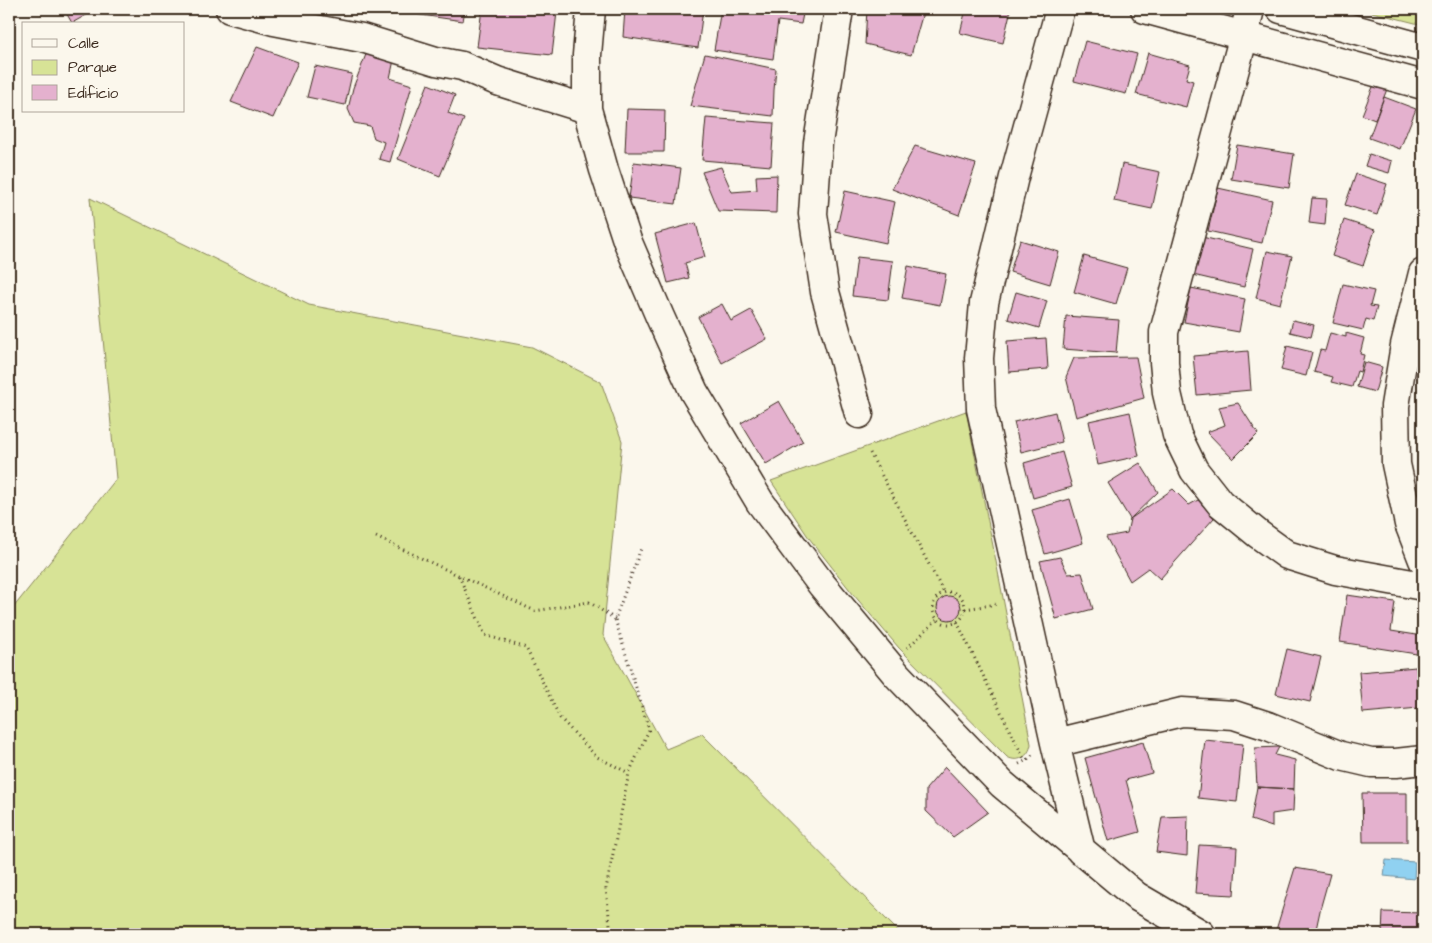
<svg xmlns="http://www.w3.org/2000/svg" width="1432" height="943" viewBox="0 0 1432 943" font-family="'Architects Daughter',sans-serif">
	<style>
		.green { fill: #d7e396; stroke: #89865a }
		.water { fill: #90d1f1; stroke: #6e8e9d }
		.building { fill: #e4b1ce; stroke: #3b2a1e }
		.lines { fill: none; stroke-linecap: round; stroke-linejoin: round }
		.minor-casing { stroke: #3b2a1e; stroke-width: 31 }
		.path { stroke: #3b2a1e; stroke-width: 3; stroke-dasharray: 1 4; stroke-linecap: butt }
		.minor { stroke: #fbf7ec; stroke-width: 28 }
	</style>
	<rect width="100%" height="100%" fill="#fbf7ec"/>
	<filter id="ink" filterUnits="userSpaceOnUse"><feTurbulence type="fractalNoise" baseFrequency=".02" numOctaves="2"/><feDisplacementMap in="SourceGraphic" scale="10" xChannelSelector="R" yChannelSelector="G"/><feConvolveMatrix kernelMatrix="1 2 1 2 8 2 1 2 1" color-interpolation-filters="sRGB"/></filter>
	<g filter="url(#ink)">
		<path class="green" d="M1360 9H1423V25Z
			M90 198 309 305 532 347 601 382 622 441 603 635 666 749 702 734 901 934H9V613L116 479Z
			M966 411 994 551 1031 744C1029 757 1018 763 1007 757L899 648 853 594 809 538 771 481Z"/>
		<path class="water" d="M1386 860 1415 862 1414 879 1384 876Z"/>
		<path class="building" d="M64 9H97L72 23Z
			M415 9H465L463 21 414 14Z
			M482 9H539L538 10 557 12 552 55 477 47Z
			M625 9H703L698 48 623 37Z
			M721 9H804L801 24 778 21 773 59 714 50Z
			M867 9H924L911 55 865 44Z
			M966 9H1011L1003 43 960 33Z
			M1085 41 1137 54 1126 94 1074 81Z
			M370 44 396 51 390 78 412 85 390 162 379 159 384 142 374 138 370 126 354 123 348 109 353 88Z
			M257 47 298 62 273 118 231 102Z
			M1148 53 1190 65 1186 79 1193 81 1186 107 1136 94Z
			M705 54 776 69 774 90 773 116 690 106Z
			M315 66 352 74 345 105 307 97Z
			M1376 79 1389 84 1375 120 1362 115Z
			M428 84 455 95 448 113 464 119 440 176 398 159Z
			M1384 97 1416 109 1400 149 1369 138Z
			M627 109 665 110 664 152H625Z
			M706 118 774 123 771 166 702 160Z
			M1237 145 1294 154 1289 188 1231 179Z
			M915 146 976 164 959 215 892 189Z
			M1369 154 1392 161 1389 173 1365 166Z
			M634 162 681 168 676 204 629 198Z
			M1122 164 1160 172 1152 209 1114 201Z
			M721 167 732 192 757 190 756 176 777 175 776 213 718 211 702 172Z
			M1356 174 1387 184 1377 215 1345 205Z
			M1218 188 1272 200 1262 243 1208 231Z
			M845 191 895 202 886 243 836 232Z
			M1312 198 1327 199 1325 225 1309 223Z
			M1344 220 1375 230 1363 266 1332 256Z
			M696 223 705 257 685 263 689 278 668 283 655 234Z
			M1202 237 1253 249 1244 287 1193 275Z
			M1020 240 1059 252 1050 284 1010 272Z
			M1267 251 1292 256 1280 304 1256 298Z
			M1084 256 1127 268 1116 304 1074 292Z
			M857 257 893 261 888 300 852 296Z
			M908 266 946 274 940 305 902 298Z
			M1343 284 1374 291 1370 306 1377 307 1373 321 1366 319 1363 330 1333 323Z
			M1191 288 1245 299 1239 332 1184 322Z
			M1016 292 1047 301 1039 328 1008 319Z
			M722 304 731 321 751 310 767 339 722 363 698 317Z
			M1066 316 1119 320 1116 353 1063 349Z
			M1293 320 1314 325 1311 337 1290 332Z
			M1330 333 1346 337V333L1364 338 1360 354 1364 355 1360 372 1357 371 1352 387 1331 382 1333 377 1314 372 1320 350 1325 351Z
			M1046 338 1048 369 1009 372 1007 341Z
			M1287 346 1312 352 1306 376 1281 370Z
			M1248 351 1251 390 1197 395 1193 356Z
			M1136 357 1144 398 1076 417 1066 377 1074 358Z
			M1364 362 1382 367 1375 392 1357 387Z
			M779 401 803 442 766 464 741 423Z
			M1238 403 1258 434 1233 459 1207 432 1225 425 1219 407Z
			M1055 412 1062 442 1021 452 1014 422Z
			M1130 412 1139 456 1098 465 1089 421Z
			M1062 452 1072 487 1033 498 1024 463Z
			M1140 463 1158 492 1130 519 1108 483Z
			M1173 489 1189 505 1198 500 1214 518 1160 579 1148 568 1130 581 1106 537 1127 533 1130 519Z
			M1070 499 1083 543 1045 554 1032 510Z
			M1060 557 1068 574 1082 573 1093 609 1056 619 1040 561Z
			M1347 595 1395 602 1391 631 1423 636V655L1340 642Z
			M937 608a12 12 0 1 1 24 0a12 12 0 1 1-24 0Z
			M1287 649 1321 657 1310 702 1276 694Z
			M1416 667 1419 708 1363 713 1359 672Z
			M1205 740 1243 744 1237 802 1198 798Z
			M1143 742 1152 773 1126 780 1140 832 1108 841 1085 758Z
			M1279 747 1275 755 1295 760 1294 789 1257 787 1255 748Z
			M945 767 988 812 953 837 926 811V789Z
			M1257 787 1294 789 1293 811 1272 814V827L1251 820Z
			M1362 793H1407V842H1363Z
			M1188 816 1187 856 1156 852 1162 817Z
			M1199 845 1237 847 1234 895 1195 893Z
			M1295 868 1330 874 1321 906 1315 934H1287L1276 930Z
			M1383 912 1423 913V934H1382Z"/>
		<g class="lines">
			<g class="minor-casing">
				<path id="minor" d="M230 9 274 21 362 38 436 61 462 66 497 81 587 109
					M591 9 587 55V109L604 170 627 240 660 317 694 392 760 502 822 585 897 675 1002 784 1136 896 1201 934
					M839 9 818 143 813 214 825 292 859 414
					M1060 9 1014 177 984 303 979 358 981 409 1055 743 1081 851
					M1145 9 1423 85
					M1250 9 1244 35 1164 332V362L1167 393 1177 435 1194 470 1220 503 1258 534 1287 555 1335 570 1423 586
					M1281 9 1423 48
					M1423 273 1405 345 1395 406 1396 464 1409 524 1423 560
					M1055 743 1182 712 1234 715 1268 726 1341 756 1371 763H1396L1423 760"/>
			</g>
			<path class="path" d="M870 453 944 593
				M376 537 535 611 589 602 615 619
				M459 576 485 635 526 648 560 718 597 757 629 773
				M933 608a16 16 0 1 1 32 0a16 16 0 1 1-32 0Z
				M965 609 997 604
				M957 622 1025 761
				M907 648 938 619
				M1019 764 1027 760 1032 755
				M611 934 606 889 629 773 649 730 615 619 642 546"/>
			<use href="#minor" class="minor"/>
		</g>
	</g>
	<rect width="1432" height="943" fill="none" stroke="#fbf7ec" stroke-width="30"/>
	<rect x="15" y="15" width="1402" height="913" fill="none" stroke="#3b2a1e" stroke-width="2" filter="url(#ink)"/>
	<rect x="22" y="22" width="162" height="90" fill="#fbf7ec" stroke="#aea59a"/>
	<rect x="32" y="39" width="25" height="8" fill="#fbf7ec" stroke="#aea59a"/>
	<text x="68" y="48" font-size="15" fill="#3b2a1e">Calle</text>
	<rect x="32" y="60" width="25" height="15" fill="#d7e396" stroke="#aea59a"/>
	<text x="68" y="72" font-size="15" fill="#3b2a1e">Parque</text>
	<rect x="32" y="85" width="25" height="15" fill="#e4b1ce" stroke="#aea59a"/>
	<text x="68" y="98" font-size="15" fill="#3b2a1e">Edificio</text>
</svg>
